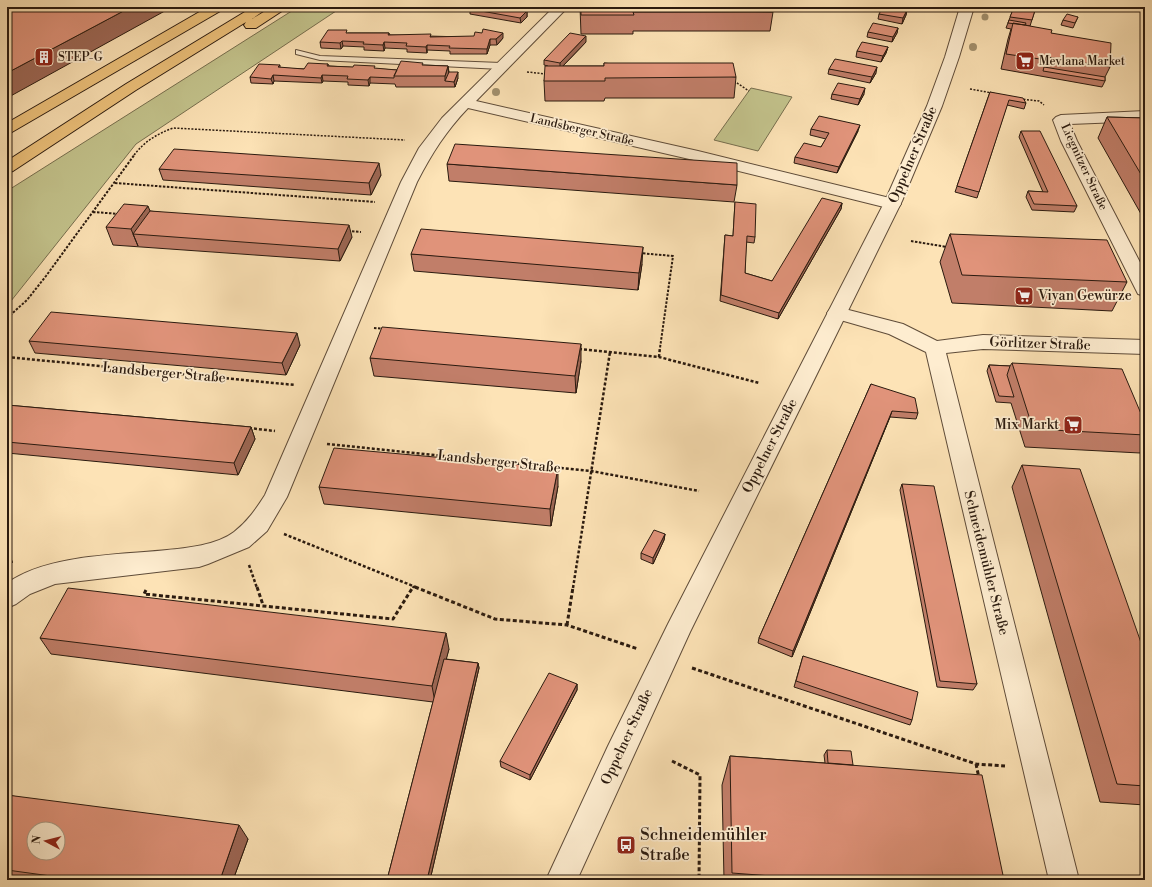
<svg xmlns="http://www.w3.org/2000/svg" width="1152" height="887" viewBox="0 0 1152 887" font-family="'Libre Bodoni',serif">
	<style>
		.green { fill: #c3c38c; stroke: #766e4e }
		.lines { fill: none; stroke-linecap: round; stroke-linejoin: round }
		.service-casing { stroke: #5f4c39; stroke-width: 2 }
		.minor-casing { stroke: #5f4c39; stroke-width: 2 }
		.tertiary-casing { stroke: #5f4c39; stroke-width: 2 }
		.motorway-casing { stroke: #2a1a0f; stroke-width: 2 }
		.path-far3 { stroke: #2a1a0f; stroke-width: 1.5; stroke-dasharray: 2 1.5; stroke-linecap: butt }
		.path-far2 { stroke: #2a1a0f; stroke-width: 2; stroke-dasharray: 2.5 1.5; stroke-linecap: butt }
		.path-far1 { stroke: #2a1a0f; stroke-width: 2.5; stroke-dasharray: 3 2; stroke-linecap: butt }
		.path { stroke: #2a1a0f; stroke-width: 3; stroke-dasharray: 4 2.5; stroke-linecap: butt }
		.service { fill: #feedd0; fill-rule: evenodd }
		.minor { fill: #feedd0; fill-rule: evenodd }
		.tertiary { fill: #feedd0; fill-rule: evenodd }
		.motorway { fill: #eec27b; fill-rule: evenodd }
		.tree { fill: #a2906e }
		.wall { fill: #c17e69; stroke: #2a1a0f }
		.shaded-wall { fill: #9d6755; stroke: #2a1a0f }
		.building { fill: #e0937a; stroke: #2a1a0f; fill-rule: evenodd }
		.labels { text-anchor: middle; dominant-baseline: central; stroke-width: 3.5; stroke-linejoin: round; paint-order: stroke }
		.far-poi-label { font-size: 12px; fill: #2a1a0f; stroke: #feedd0; text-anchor: start }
		.far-street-label { font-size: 12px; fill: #2a1a0f; stroke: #feedd0 }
		.street-label { font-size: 14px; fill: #2a1a0f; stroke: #feedd0 }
		.poi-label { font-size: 14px; fill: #2a1a0f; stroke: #feedd0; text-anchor: start }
		.near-poi-label { font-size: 17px; fill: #2a1a0f; stroke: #feedd0; text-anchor: start }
	</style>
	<rect width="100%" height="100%" fill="#fde3b6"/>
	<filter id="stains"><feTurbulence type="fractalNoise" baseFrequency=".005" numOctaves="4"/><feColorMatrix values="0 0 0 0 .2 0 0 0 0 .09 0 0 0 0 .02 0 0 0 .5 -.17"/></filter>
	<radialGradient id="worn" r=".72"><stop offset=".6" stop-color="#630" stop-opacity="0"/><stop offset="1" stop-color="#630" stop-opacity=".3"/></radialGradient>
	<path class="green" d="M298 7H342L136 144 7 306V191Z
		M751 88 792 97 758 151 714 140Z"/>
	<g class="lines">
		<g class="service-casing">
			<path id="service" d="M296 50 320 56 501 63 505 66 501 69 320 60 296 54Z"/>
		</g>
		<g class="minor-casing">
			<path id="minor" d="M554 7H568L476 101 698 151 898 200 901 204 898 208 892 209 698 161 468 108C446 131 432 153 417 182L287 497 267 531 249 547 208 564 199 567 55 584 30 594 16 604 7 608V583C49 554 118 555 167 550 187 548 217 545 234 532 248 521 256 509 265 495L401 182 419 148 442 118Z
				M1145 111V121L1070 124 1077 141 1145 272V296L1138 294 1136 290 1061 141 1053 120 1056 117 1061 115Z
				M837 307 903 324 937 341 983 335 1145 340V354L983 349 946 353 1079 880H1049L926 352 889 334 830 317 827 313 830 309Z"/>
		</g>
		<g class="tertiary-casing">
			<path id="tertiary" d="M960 7H974L959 57 942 106 902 201 690 632 577 880H546L608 746 668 624 885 201 927 106 945 57Z"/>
		</g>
		<g class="motorway-casing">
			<path id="motorway" d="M208 7H224L222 10 12 132 7 134V123Z
				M253 7H269L252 19 272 7H288L256 28H246L244 25 246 22 136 90 13 171 7 173V161L126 84Z"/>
		</g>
		<path class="path-far3" d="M770 10 777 7
			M527 72 546 74
			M734 81 749 91
			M970 89 992 93
			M1020 99 1039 101 1044 105
			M134 155C145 141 157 134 173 128L405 140"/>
		<path class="path-far2" d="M115 183 375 202
			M93 212 120 214
			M348 231 361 232
			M911 241 947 247
			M639 253 673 256 660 348
			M7 318 27 300 46 276 135 154
			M374 328 385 329"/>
		<path class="path-far1" d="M579 349 659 357 759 383
			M7 357 295 385
			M659 357 660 347
			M1142 371 1145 377
			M249 428 275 431
			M327 444 591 471 699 491
			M284 534 418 588
			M7 551 12 563
			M249 565 257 588
			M413 588 414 586
			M573 588 610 352"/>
		<path class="path" d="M257 587 263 605
			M415 587 495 619 567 625 638 649
			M146 590 144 594 393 619 413 587
			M567 625 573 587
			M692 668 976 764 1005 766
			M672 761 700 775 699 880
			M976 764 979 778"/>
		<use href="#service" class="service"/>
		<use href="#minor" class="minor"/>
		<use href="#tertiary" class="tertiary"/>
		<use href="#motorway" class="motorway"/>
	</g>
	<g class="tree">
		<circle cx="985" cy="17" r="3.5"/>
		<circle cx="973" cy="47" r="4"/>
		<circle cx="496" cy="92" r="4"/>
	</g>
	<path class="wall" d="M580 7 773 12 770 31H633V34H581Z
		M1014 7H1036L1030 26 1025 25 1051 33 1110 67 1105 77V81L1102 87 1001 69 1008 39 1011 29 1006 28Z
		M470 9 527 11V17L521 23 470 14Z
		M907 10 906 15 902 24 878 19 879 14Z
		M1078 17 1073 28 1061 25 1063 20Z
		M898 28 897 33 892 42 867 37 868 32Z
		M348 33H389L390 35 503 38 497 45H490L487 54H450V51L427 50V53L407 52V49L385 48 384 51 364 50V47L343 46 341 49 321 48 320 42Z
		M586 42 563 66H604V63L736 77 734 98H605L604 101H545L544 81 548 66 544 65V60Z
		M888 47 886 53 881 62 856 57 857 51Z
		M328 64 329 66 397 70 423 65 448 66 449 72 458 78 455 87H396L395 84 370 83 369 86 348 85V82L323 81 322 83 274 81 273 84 251 83 250 77 280 65V68L304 69Z
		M829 69 876 73 870 83 828 74Z
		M990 92 1026 103 1024 109 1007 105 977 198 955 192Z
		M832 94H864L858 105 831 99Z
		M1107 117 1145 118V221L1098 138Z
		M811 129 858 131 837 173 794 163 795 157 821 147 826 139 810 135Z
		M1021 131 1077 206 1074 212 1032 210 1026 197 1028 191 1043 192 1019 137Z
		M447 164 737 185 734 202 449 181Z
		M159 169 381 175 371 195 163 180Z
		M735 202 755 237 754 243 746 242 745 273 772 281 842 203 841 209 778 319 720 301 725 235 733 236Z
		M150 211 352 237 340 261 113 245 106 227Z
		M950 234 1127 282 1112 311 952 303 940 262Z
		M411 254 642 264 638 290 414 271Z
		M29 341 300 345 286 375 35 353Z
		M370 358 581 361 576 393 374 376Z
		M1012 363 1145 423V444L1140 453 1025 447 1011 403 996 402 987 371 989 365 1010 366Z
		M871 384 918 413 916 419 890 417 792 657 758 643 759 638Z
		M7 405 251 427 255 439 238 475 7 453Z
		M1022 465 1145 654V805L1100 802 1012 487Z
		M902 484 977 684 973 690 937 687 900 490Z
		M558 486 551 526 324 504 319 487Z
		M665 534 664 540 653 564 641 559V553Z
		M40 638 449 649 446 659 478 663 479 668 430 880H387L433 702 51 654Z
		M803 656 912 720 910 725 794 687Z
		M577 684V690L530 780 501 767 500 761Z
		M827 750 853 765 1004 880H724L722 785 730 756 825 763 824 755Z
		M7 795 248 839 233 880H7Z"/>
	<path class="shaded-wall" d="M131 7H172L7 98V73Z
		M907 10 906 15 902 24 903 18Z
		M527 11V17L521 23 520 18Z
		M898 28 897 33 892 42 893 37Z
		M503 33V38L497 45 496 39Z
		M586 36V42L560 69V63Z
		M490 39V45L487 54V49Z
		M342 41 343 46 341 49 340 43Z
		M384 42 385 48 384 51 383 45Z
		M427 45V53L426 47Z
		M888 47 886 53 881 62 883 56Z
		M448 66 449 77 445 81V76Z
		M877 67 876 73 870 83 872 77Z
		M458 72V78L455 87 454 82Z
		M273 75 274 81 273 84 271 79Z
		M322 75 323 81 322 83 321 78Z
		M370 77V83L369 86 368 80Z
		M865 88 864 94 858 105 860 99Z
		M860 125 858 131 837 173 839 167Z
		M379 163 381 175 371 195 369 183Z
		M842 203 841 209 778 319 779 313Z
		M148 206 155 223 133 234 138 246 131 229Z
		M349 225 352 237 340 261 338 249Z
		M643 247 642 264 638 290 639 273Z
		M297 333 300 345 286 375 282 363Z
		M581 344V361L576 393 575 376Z
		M892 411 890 417 792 657 793 651Z
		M251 427 255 439 238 475 234 463Z
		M558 468V486L551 526 550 509Z
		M665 534 664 540 653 564V558Z
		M446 633 449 649 435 702 432 686Z
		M478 663 479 668 430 880H427Z
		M577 684V690L530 780V775Z
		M239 825 248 839 233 880H220Z"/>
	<path class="building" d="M7 7H131L7 73Z
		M472 7H502L527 11 520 18 470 9Z
		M581 7H772L773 12H633L634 15H581Z
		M883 7H890L907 10 903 18 879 14Z
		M1014 7H1036L1032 20 1010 17Z
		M1067 14 1078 17 1075 23 1063 20Z
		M1009 20 1026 23 1025 25 1008 23Z
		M873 23 898 28 893 37 868 32Z
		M1013 23 1052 30 1051 33 1111 43 1110 67 1047 57V60L1006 54Z
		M483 29 503 33 496 39H490L487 49 449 48 450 46 427 45 426 47 406 46 407 43 384 42 383 45 363 44 364 42 342 41 340 43 320 42 328 30H347L346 33H389L388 35 431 34 430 37 474 36 475 32 482 33Z
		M570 33 586 36 560 63 544 60Z
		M862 42 888 47 883 56 857 51Z
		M835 59 877 67 872 77 829 69Z
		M401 61 423 63 422 65 448 66 445 76H394Z
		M308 63 328 64 327 66 353 67 354 65 375 66 374 68 397 70 394 76V78L370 77 368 80 347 79 348 76 322 75 321 78 273 75 271 79 250 77 259 64 280 65 278 67 304 69Z
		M604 63H733L736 77 605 78V81H544L545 66H604Z
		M1044 67 1105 77V81L1043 71Z
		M449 72H458L454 82 445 81Z
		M838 83 865 88 860 99 832 94Z
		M990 92 1023 98 1026 103 1009 100 979 192 957 186Z
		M819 116 860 125 839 167 795 157 804 143 821 147 829 133 811 129Z
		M1107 117 1145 118V181Z
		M1021 131H1040L1077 206 1034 204 1028 191 1048 192Z
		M455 144 737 163V185L447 164Z
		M174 149 379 163 369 183 159 169Z
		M822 198 842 203 779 313 721 295 725 235 733 236 735 202 756 204 755 237 747 236 745 273 772 281Z
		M124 204 148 206 131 229 106 227Z
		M150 211 349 225 338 249 133 234Z
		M421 229 643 247 639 273 411 254Z
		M950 234 1107 240 1127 282 962 275Z
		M51 312 297 333 282 363 29 341Z
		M382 327 581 344 575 376 370 358Z
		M1012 363 1122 369 1145 423V435L1033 429Z
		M989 365 1010 366 1007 375 1014 397 999 396Z
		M871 384 915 398 918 413 892 411 793 651 759 638Z
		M7 405 251 427 234 463 7 442Z
		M334 448 558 468 550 509 319 487Z
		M1022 465 1080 469 1145 654V786L1117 784Z
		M902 484 934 486 977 684 940 681Z
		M654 530 665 534 653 558 641 553Z
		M68 588 446 633 432 686 40 638Z
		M803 656 918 692 912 720 796 681Z
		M444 659 478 663 427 880H387Z
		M549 673 577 684 530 775 500 761Z
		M827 750 851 751 853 765 828 763Z
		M730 756 982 775 1004 880H824L732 873Z
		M7 795 239 825 220 880H80L7 870ZM34 829H58V853H34Z"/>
	<defs>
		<g id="building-square" transform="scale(1)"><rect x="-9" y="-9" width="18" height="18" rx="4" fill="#8f2418" stroke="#feedd0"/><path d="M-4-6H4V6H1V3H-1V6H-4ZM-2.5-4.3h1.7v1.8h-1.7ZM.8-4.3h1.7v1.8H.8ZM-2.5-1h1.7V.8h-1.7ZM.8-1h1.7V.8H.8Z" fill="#fff"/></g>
		<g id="supermarket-square" transform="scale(1)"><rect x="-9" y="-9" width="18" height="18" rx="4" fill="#8f2418" stroke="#feedd0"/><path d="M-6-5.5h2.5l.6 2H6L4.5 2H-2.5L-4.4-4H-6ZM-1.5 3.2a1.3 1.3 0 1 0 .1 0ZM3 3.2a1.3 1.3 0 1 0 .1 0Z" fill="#fff"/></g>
		<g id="bus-square" transform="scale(1)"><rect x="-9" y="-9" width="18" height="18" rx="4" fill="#8f2418" stroke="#feedd0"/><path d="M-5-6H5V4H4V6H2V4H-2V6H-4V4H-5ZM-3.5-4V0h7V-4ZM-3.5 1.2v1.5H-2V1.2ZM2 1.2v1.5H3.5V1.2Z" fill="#fff"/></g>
	</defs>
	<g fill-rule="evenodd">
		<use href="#building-square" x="44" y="57"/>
		<use href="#supermarket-square" x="1025" y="61"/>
		<use href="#supermarket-square" x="1024" y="296"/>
		<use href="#supermarket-square" x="1073" y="425"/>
		<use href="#bus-square" x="626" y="845"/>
	</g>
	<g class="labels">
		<g class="far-poi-label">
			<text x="58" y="57">STEP-G</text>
			<text x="1039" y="61">Mevlana Market</text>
		</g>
		<g class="far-street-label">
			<text transform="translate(582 130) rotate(13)">Landsberger Straße</text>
			<text transform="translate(1084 167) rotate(65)">Liegnitzer Straße</text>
		</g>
		<g class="street-label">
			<text transform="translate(913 155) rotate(-67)">Oppelner Straße</text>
			<text transform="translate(1040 344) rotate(2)">Görlitzer Straße</text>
			<text transform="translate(164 373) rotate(5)">Landsberger Straße</text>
			<text transform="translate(770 446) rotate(-63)">Oppelner Straße</text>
			<text transform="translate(499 462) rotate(6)">Landsberger Straße</text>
			<text transform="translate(986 563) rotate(76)">Schneidemühler Straße</text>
			<text transform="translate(627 737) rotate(-65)">Oppelner Straße</text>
		</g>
		<g class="poi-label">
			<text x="1038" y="296">Viyan Gewürze</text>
			<text x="1059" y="425" text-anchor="end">Mix Markt</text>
		</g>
		<g class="near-poi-label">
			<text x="640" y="835">Schneidemühler<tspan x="640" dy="20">Straße</tspan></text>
		</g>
	</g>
	<rect width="1152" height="887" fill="none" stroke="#fde3b6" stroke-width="24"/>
	<rect x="8" y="8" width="1136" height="871" fill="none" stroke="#2a1a0f" stroke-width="2"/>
	<rect x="12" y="12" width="1128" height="863" fill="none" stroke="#2a1a0f"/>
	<g transform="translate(46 841) rotate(277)"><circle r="19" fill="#feedd0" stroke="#a99983"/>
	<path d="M0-3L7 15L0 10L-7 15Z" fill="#8f2418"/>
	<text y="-6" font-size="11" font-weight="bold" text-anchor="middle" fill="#2a1a0f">N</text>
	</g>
	<rect width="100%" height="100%" filter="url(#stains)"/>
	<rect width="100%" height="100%" fill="url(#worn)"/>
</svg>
